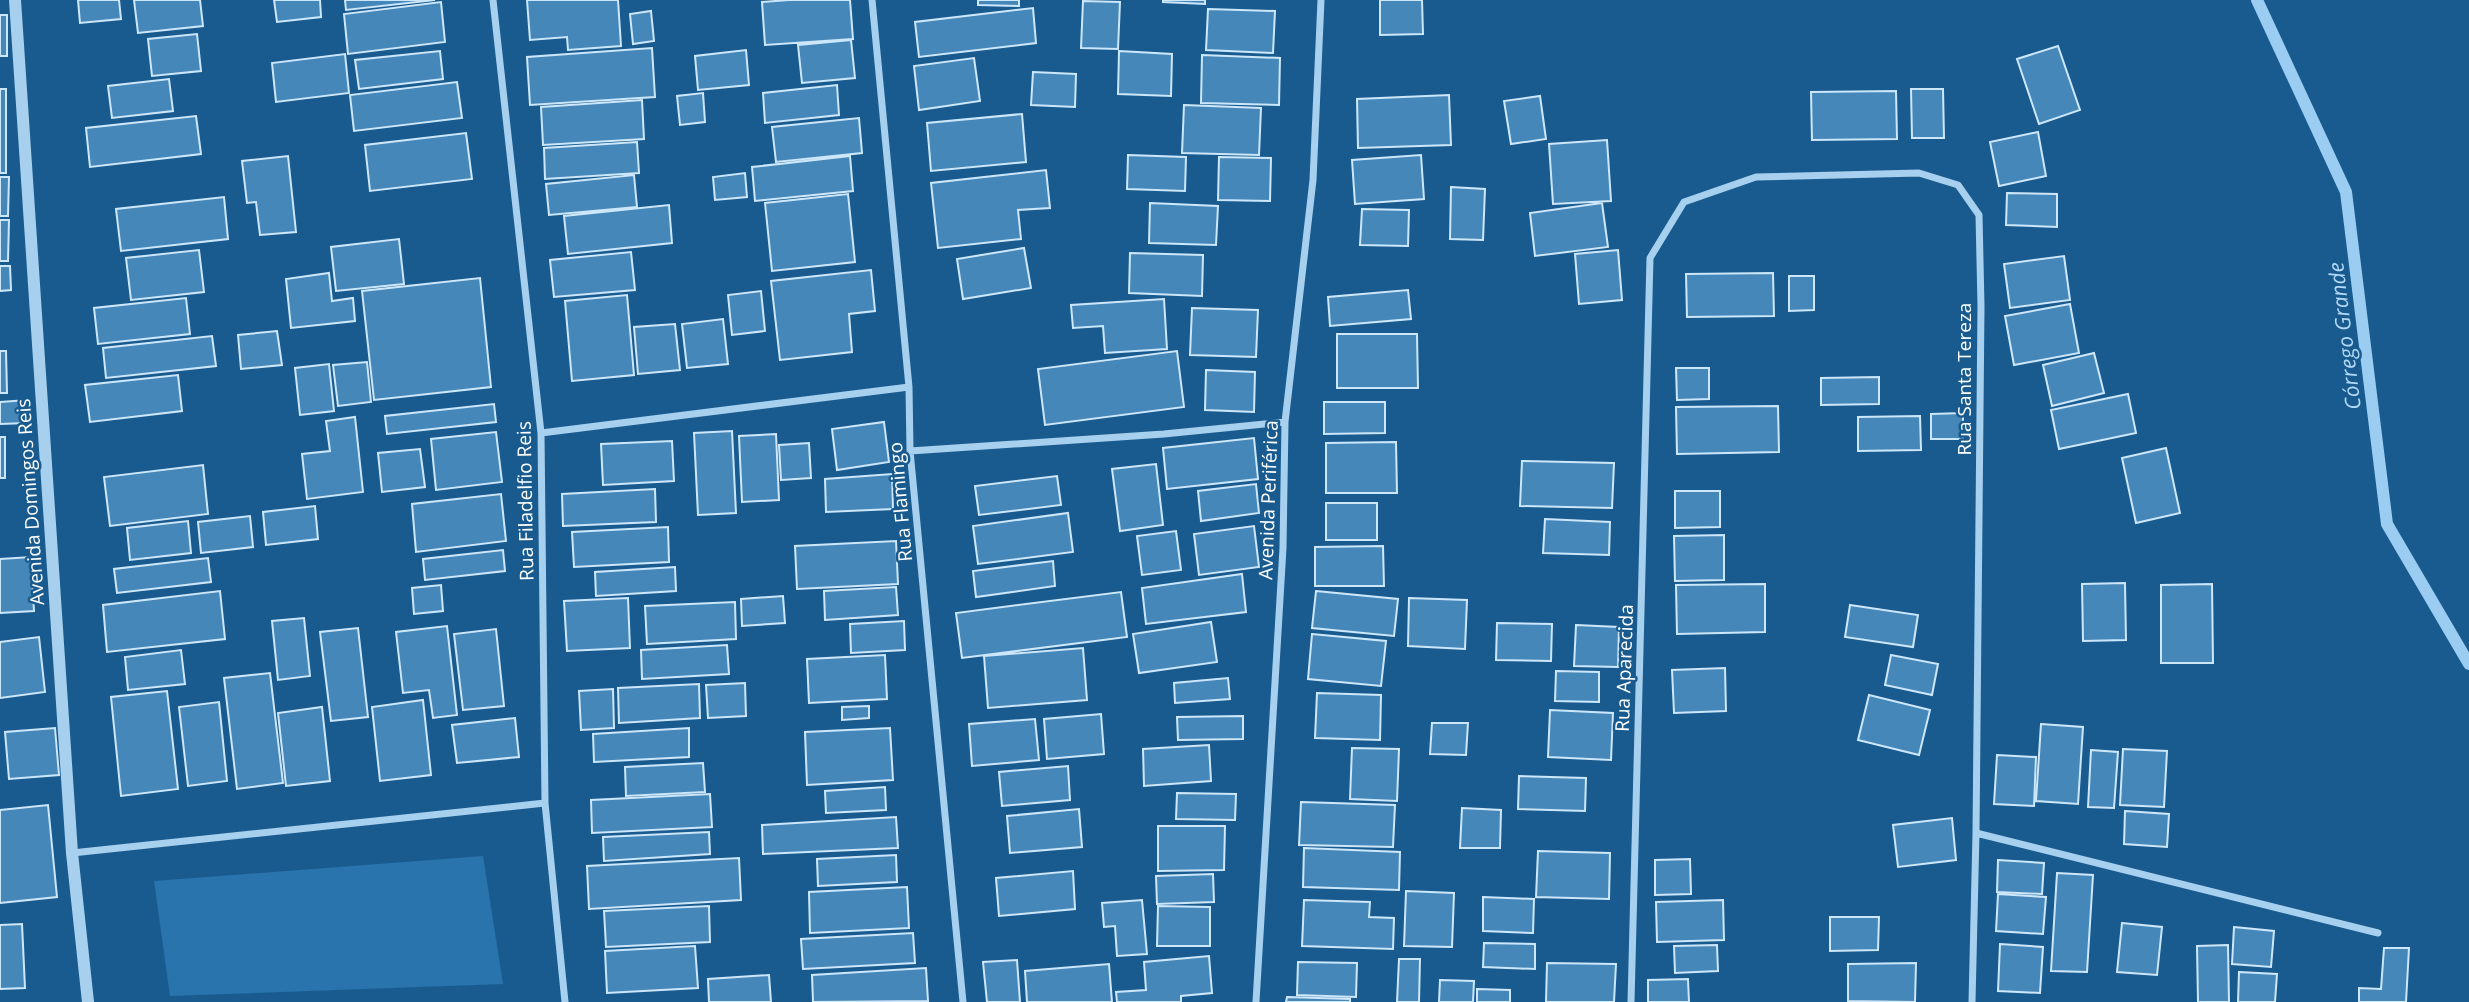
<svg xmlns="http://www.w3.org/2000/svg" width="2469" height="1002" viewBox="0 0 2469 1002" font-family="'Open Sans',sans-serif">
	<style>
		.green { fill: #2974ac }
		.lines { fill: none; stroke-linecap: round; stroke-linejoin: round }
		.stream { stroke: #9acdf1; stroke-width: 12 }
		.building { fill: #4687b9; stroke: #cde7fa; stroke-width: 2 }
		.minor { stroke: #a7d0ef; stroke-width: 7 }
		.tertiary { stroke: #a7d0ef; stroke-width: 12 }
		.labels { text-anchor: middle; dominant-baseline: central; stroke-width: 5; stroke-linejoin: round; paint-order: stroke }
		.street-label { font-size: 19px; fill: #fff; stroke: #195b8f }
		.water-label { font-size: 21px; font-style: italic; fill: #b3d9f6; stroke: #195b8f }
	</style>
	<rect width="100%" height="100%" fill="#195b8f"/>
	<path class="green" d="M483 856 503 984 170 996 154 881Z"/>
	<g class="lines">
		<path class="stream" d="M2257 0 2346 192 2387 524 2469 664"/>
	</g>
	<path class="building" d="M78 0H119L121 19 80 23Z
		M134 0H200L203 26 138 33Z
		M274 0H320L321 17 277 22Z
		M345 0H435L346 10Z
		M527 0H618L621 46 568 50 567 37 530 40Z
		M789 0H850L853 39 765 45 762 2Z
		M978 0H1019V6L978 5Z
		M1163 0H1205V4L1163 2Z
		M1380 0H1422L1423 34 1380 35Z
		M1083 1 1120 2 1118 49 1081 48Z
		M441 2 445 42 348 54 344 14Z
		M1033 8 1036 43 919 57 915 22Z
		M1208 9 1275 11 1273 53 1206 50Z
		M651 11 654 41 633 44 630 14Z
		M0 15H7V56H0Z
		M197 34 201 71 152 76 148 39Z
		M851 40 855 78 802 83 798 45Z
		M2058 46 2080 110 2039 124 2017 59Z
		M652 48 655 97 530 105 527 57Z
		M746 50 749 85 698 90 695 56Z
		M440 51 443 79 359 89 355 60Z
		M1119 51 1172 54 1171 96 1118 94Z
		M345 54 349 93 276 102 272 63Z
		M1202 55 1280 58 1279 105 1201 103Z
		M974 58 980 101 919 110 914 66Z
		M1033 72 1076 74 1075 107 1031 105Z
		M169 79 173 111 112 118 108 86Z
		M457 82 462 118 354 131 350 95Z
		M837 85 839 115 765 123 763 93Z
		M0 89H6V173H0Z
		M1911 89H1943L1944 138H1912Z
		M1896 91 1897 139 1812 140 1811 92Z
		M703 93 705 122 680 125 677 96Z
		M1449 95 1451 145 1358 148 1357 99Z
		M1540 96 1546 139 1511 144 1504 101Z
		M642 100 644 139 543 145 541 107Z
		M1184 105 1261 108 1259 155 1182 153Z
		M1022 114 1026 162 931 171 927 123Z
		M196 116 201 154 90 167 86 128Z
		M859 118 862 153 776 162 772 127Z
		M2038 132 2046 176 1999 186 1990 142Z
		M466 133 472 179 370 191 365 145Z
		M1607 140 1611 201 1553 204 1549 144Z
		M637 142 639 173 545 179 544 148Z
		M1128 155 1186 157 1185 191 1127 189Z
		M1421 155 1424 199 1355 204 1352 160Z
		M288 156 296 232 260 235 256 202 247 203 242 161Z
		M850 156 853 191 755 201 752 167Z
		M1219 157 1271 158 1270 201 1218 200Z
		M1046 170 1050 208 1018 210 1021 239 938 248 931 183Z
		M745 173 747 197 715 200 713 177Z
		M634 175 637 207 549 215 546 184Z
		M0 177H9L8 216H0Z
		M1451 187 1485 189 1483 240 1450 239Z
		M2007 193 2057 194V227L2006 225Z
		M848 194 855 262 772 271 765 203Z
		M224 197 228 239 121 251 116 209Z
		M1150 203 1218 206 1216 245 1149 243Z
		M1602 203 1608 247 1535 256 1530 213Z
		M669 205 672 243 568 254 564 216Z
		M1362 209 1409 210 1408 246 1360 245Z
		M0 220H9L8 261H0Z
		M399 239 404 284 336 291 331 247Z
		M1024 248 1031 288 963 299 957 259Z
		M199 250 204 292 131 300 126 258Z
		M1618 250 1622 300 1579 304 1575 254Z
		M631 252 635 290 554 297 550 260Z
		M1130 253 1203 255 1202 296 1129 293Z
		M2064 256 2070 300 2010 308 2004 264Z
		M0 266H10L11 290 0 291Z
		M871 270 875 311 849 314 852 352 780 360 771 281Z
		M329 273 332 301 353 298 355 321 291 328 286 279Z
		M1773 273 1774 316 1687 317 1686 274Z
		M1789 276H1814V310L1789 311Z
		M480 278 491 387 374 400 362 291Z
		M1408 290 1411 319 1330 326 1328 297Z
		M761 291 765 331 732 335 728 295Z
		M627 295 634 375 572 381 565 301Z
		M186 298 190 334 98 344 94 308Z
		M1164 299 1167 349 1105 353 1103 326 1073 328 1071 305Z
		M2070 304 2079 353 2014 365 2005 316Z
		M1192 308 1258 310 1256 357 1190 355Z
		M723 319 728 364 687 368 682 324Z
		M675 324 680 370 638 374 634 327Z
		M277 331 282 365 241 369 238 335Z
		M1337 334H1417L1418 388H1337Z
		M212 336 216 366 106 378 103 348Z
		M0 351H6L7 393H0Z
		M1177 351 1184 407 1045 425 1038 369Z
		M2094 353 2104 393 2052 406 2043 365Z
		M367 362 371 402 338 406 333 365Z
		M329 364 334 411 300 415 295 368Z
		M1676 368H1709V399L1677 400Z
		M1206 370 1255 372 1254 412 1205 410Z
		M178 375 182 411 90 422 85 385Z
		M1879 377V404L1821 405V378Z
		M2128 394 2136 433 2059 449 2051 410Z
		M27 400V423L0 424V402Z
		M1324 402H1385V433L1324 434Z
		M494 404 496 422 387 434 385 416Z
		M1778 406 1779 452 1677 454 1676 407Z
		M1963 413V439H1931V414Z
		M1920 416 1921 450 1858 451V417Z
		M355 417 363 492 307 499 302 454 330 451 326 421Z
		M884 422 889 462 837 470 832 429Z
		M732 431 736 513 698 515 694 433Z
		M496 432 502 482 436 490 431 439Z
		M776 434 779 500 742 502 739 436Z
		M0 437H5V478H0Z
		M1254 438 1258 479 1167 489 1163 448Z
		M672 441 674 481 603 485 601 444Z
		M1396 442 1397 493H1326V443Z
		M809 443 811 478 781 480 779 445Z
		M2166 448 2180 513 2136 523 2122 458Z
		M420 449 425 487 382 492 378 453Z
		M1522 461 1614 463 1612 508 1520 506Z
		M1156 464 1163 525 1120 531 1112 469Z
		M203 465 208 514 110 526 104 477Z
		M892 474 893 509 826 512 825 479Z
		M1057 476 1061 505 979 515 975 486Z
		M1256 484 1259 513 1201 521 1198 491Z
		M655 489 656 522 563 526 562 494Z
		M1675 491H1720V527L1675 528Z
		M501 494 506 541 416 552 412 504Z
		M1326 503H1377V540H1326Z
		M315 506 318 539 266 545 263 512Z
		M1068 513 1073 552 978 564 973 526Z
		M250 516 253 547 201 553 198 522Z
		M1545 519 1610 522 1609 555 1543 553Z
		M188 521 191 553 130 560 127 528Z
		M1254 526 1259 567 1199 575 1194 534Z
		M668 527 669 562 574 567 572 532Z
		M1176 531 1181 570 1142 575 1137 536Z
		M1724 535V580L1675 581 1674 536Z
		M896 541 898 584 797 589 795 546Z
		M1383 546 1384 586H1315V547Z
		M503 550 505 571 425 580 423 559Z
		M31 557 34 611 0 613V559Z
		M208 558 211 582 117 593 114 569Z
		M1053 561 1055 586 976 597 973 571Z
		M675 567 676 591 596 596 595 572Z
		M1242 574 1246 612 1146 624 1142 588Z
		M2125 583 2126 640 2083 641 2082 584Z
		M1765 584V632L1677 634 1676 585Z
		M2212 584 2213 663H2161V585Z
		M441 585 443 611 414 614 412 588Z
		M896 587 898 615 825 620 824 591Z
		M220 591 225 639 107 652 103 605Z
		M1316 591 1398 599 1394 636 1312 628Z
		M1121 592 1127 637 962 658 956 613Z
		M783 596 785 623 742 626 741 599Z
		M628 598 630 648 567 651 564 601Z
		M1409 598 1467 600 1465 649 1408 646Z
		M735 602 736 639 647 644 645 606Z
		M1850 605 1918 615 1913 647 1845 637Z
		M304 618 310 676 278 680 272 621Z
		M904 621 905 650 851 653 850 624Z
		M1211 622 1217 662 1139 673 1133 634Z
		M1497 623 1552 624 1551 661 1496 660Z
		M1576 625 1619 627 1618 667 1574 666Z
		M447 626 457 715 433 718 429 690 403 693 396 632Z
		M358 628 368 717 331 721 320 632Z
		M496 629 504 706 463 710 454 634Z
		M1312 634 1386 641 1381 686 1308 679Z
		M39 637 45 692 0 698V642Z
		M727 645 729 674 642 679 641 650Z
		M1083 648 1087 700 988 708 984 656Z
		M181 650 185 684 128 690 125 657Z
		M885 655 887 699 809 703 807 659Z
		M1891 655 1938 664 1932 695 1885 685Z
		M1725 668 1726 711 1674 713 1672 670Z
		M1556 671 1599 672V702L1555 701Z
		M270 673 283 783 237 789 224 678Z
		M1228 678 1230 699 1175 703 1174 683Z
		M745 683 746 716 708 718 706 685Z
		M699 684 700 718 619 723 618 688Z
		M613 689 614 728 581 730 579 691Z
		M167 691 178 789 121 796 111 697Z
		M1317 693 1381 695 1380 740 1315 738Z
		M1869 695 1930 710 1919 755 1858 740Z
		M423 700 431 775 380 781 372 707Z
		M219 702 227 781 188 786 179 707Z
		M869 706V718L842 720V707Z
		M322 707 330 781 286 786 278 713Z
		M1550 710 1613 713 1611 760 1548 757Z
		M1101 714 1104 754 1047 759 1044 719Z
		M1243 716V739L1178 740 1177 717Z
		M515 718 519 757 457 763 452 725Z
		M1035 719 1039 760 972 766 969 724Z
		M1432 723H1468L1466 755 1430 754Z
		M2041 724 2083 727 2078 804 2036 801Z
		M55 728 59 775 9 779 5 732Z
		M689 728V757L594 762 593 734Z
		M890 728 893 780 807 785 805 732Z
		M1209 745 1211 781 1144 786 1143 749Z
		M1352 748 1399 749 1397 801 1350 799Z
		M2123 749 2167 751 2164 807 2120 805Z
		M2091 750 2118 752 2114 808 2088 807Z
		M1997 755 2036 757 2034 806 1994 804Z
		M703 763 705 792 626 796 625 767Z
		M1068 766 1070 800 1002 806 999 772Z
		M1519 776 1586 778 1585 811 1518 809Z
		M885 787 886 810 826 813 825 791Z
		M1177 793 1236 794 1235 820 1176 819Z
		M710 794 712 827 592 833 591 800Z
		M1301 802 1395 805 1393 847 1299 845Z
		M48 805 57 897 0 903V810Z
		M1462 808 1501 810 1500 848H1460Z
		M1079 809 1082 847 1010 853 1007 816Z
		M2125 811 2169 814 2167 847 2124 844Z
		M896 817 898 848 763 854 762 825Z
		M1952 818 1956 860 1898 867 1893 825Z
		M1158 826H1225L1224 870 1158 871Z
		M709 832 710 854 604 861 603 837Z
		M1304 848 1400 852 1399 890 1303 887Z
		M1538 851 1610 853 1609 899 1536 897Z
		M896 855 897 882 818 886 817 859Z
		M739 858 741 900 589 909 587 866Z
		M1690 859 1691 894 1655 895V860Z
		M1998 860 2044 863 2042 894 1997 892Z
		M1073 871 1075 909 999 916 996 878Z
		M2057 873 2093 875 2087 972 2051 971Z
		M1213 874 1214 902 1157 904 1156 876Z
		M907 887 909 928 810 933 809 892Z
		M1406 891 1454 893 1452 947 1404 946Z
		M1998 894 2046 897 2043 934 1996 931Z
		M1483 897 1534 899 1533 933 1483 931Z
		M1142 900 1147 954 1117 956 1115 926 1104 927 1102 903Z
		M1304 900 1370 902 1369 917 1394 918 1393 949 1302 946Z
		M1723 900 1724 940 1657 942 1656 902Z
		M709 906 710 942 606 947 604 911Z
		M1158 906 1210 907V946H1157Z
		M1830 917H1879L1878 950 1830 951Z
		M2122 923 2162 927 2157 975 2117 972Z
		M22 924 25 988 0 989V925Z
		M2234 927 2274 931 2271 967 2232 964Z
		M913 933 915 963 803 969 801 939Z
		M1484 943 1535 944V969L1483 967Z
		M2000 944 2043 947 2040 993 1998 991Z
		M1717 945 1718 971 1675 973 1674 946Z
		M2228 945 2229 1002H2198L2197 946Z
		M695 946 698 988 607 993 605 951Z
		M2384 948H2409L2406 1002H2359V988L2381 989Z
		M1209 956 1212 993 1181 996V1002H1117L1116 992 1146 990 1144 962Z
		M1399 959H1420L1419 1002H1397Z
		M1017 960 1020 1002H987L983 962Z
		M1298 962 1357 963 1356 997 1297 995Z
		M1547 963 1616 964 1614 1002H1546Z
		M1916 963 1915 1002 1848 1001V964Z
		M1109 964 1112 1002H1027L1025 971Z
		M926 968 928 1001 813 1002 812 975Z
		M2239 972 2277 974 2275 1002H2238Z
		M769 975 771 1002H709L708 979Z
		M1688 979 1689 1002H1648V980Z
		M1440 980 1474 981 1473 1002H1439Z
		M1477 989 1510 990V1002H1477Z
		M1287 997 1350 999V1002H1286Z"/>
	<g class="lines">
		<path class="minor" d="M493 0 541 433 545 803 565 1002
			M872 0 909 387 910 451 963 1002
			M541 433 909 387
			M910 451 1164 434 1285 422
			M1976 833 2378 933
			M72 853 545 803
			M1256 1002 1283 548 1285 422 1313 180 1321 0
			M1631 1002 1650 258 1684 202 1756 177 1919 173 1958 185 1979 215 1981 306 1976 833 1972 1002"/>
		<path class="tertiary" d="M15 0 72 853 88 1002"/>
	</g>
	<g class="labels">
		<g class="street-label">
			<text transform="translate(1964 379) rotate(-90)">Rua Santa Tereza</text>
			<text transform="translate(1268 500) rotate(-88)">Avenida Periférica</text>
			<text transform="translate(525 501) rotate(-91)">Rua Filadelfio Reis</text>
			<text transform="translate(30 502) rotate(-94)">Avenida Domingos Reis</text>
			<text transform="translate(900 502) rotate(-95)">Rua Flamingo</text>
			<text transform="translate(1624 668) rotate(-88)">Rua Aparecida</text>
		</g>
		<g class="water-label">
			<text transform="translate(2344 336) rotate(-97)">Córrego Grande</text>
		</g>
	</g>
</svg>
